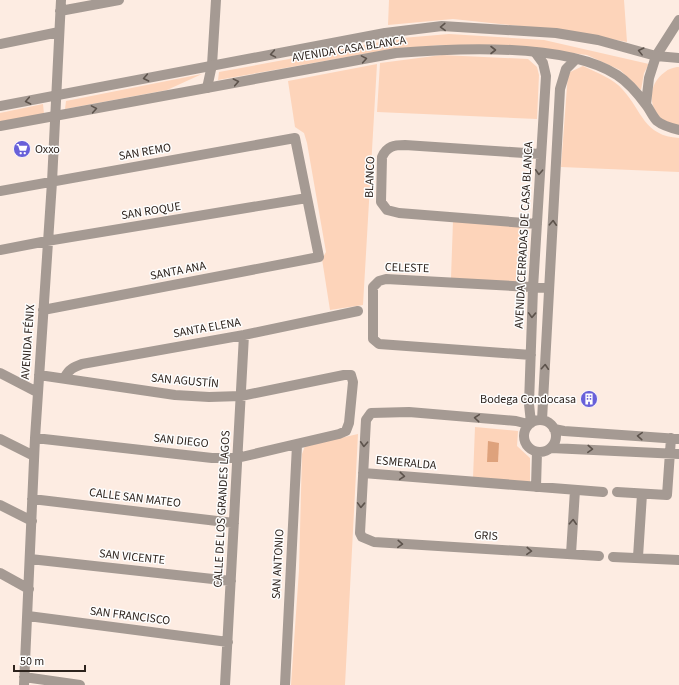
<svg xmlns="http://www.w3.org/2000/svg" width="679" height="685" viewBox="0 0 679 685" font-family="'Source Sans 3',sans-serif">
	<style>
		.green { fill: #fdd4ba }
		.water { fill: #dea27c }
		.lines { fill: none; stroke-linecap: round; stroke-linejoin: round }
		.minor { stroke: #a59a93; stroke-width: 10 }
		.tertiary { stroke: #a59a93; stroke-width: 10 }
		.oneway { stroke: #5d534c }
		.labels { text-anchor: middle; dominant-baseline: central; stroke-width: 3; stroke-linejoin: round; paint-order: stroke }
		.street-label { font-size: 12px; fill: #2d231d; stroke: #fdfdfd }
		.poi-label { font-size: 12px; fill: #2d231d; stroke: #fdfdfd; text-anchor: start }
	</style>
	<rect width="100%" height="100%" fill="#fdece2"/>
	<path class="green" d="M389 0H624L627 42 568 31 453 19 388 25Z
		M449 34 544 40 649 64 644 73 641 90 620 70 587 55 525 47 440 45 381 51 218 80 219 72 402 38Z
		M442 55 528 59 537 67 539 75 537 119 377 112 380 63Z
		M377 64 363 305 330 310 322 259 326 252 307 143 304 133 295 127 288 81Z
		M583 66C597 73 613 78 623 90 642 111 644 136 679 138V172L561 167 568 73Z
		M677 67H679V126C650 123 642 88 665 72 668 69 673 68 677 67Z
		M202 74 167 90 65 109 66 101Z
		M43 104 44 114 0 122V113Z
		M453 221 521 227 519 283 451 278Z
		M475 427 518 431 517 446 530 458V482L473 478Z
		M358 434 345 685H291L299 570 302 454 305 446Z"/>
	<path class="water" d="M488 441 499 443 498 462H487Z"/>
	<g class="lines">
		<path class="minor" d="M60 11 119 0
			M0 44 59 32
			M656 56 679 20
			M207 88 212 65 216 0
			M0 191 295 138 319 257 43 310
			M537 224 399 213 387 210 381 202 382 157C387 146 394 145 405 145L540 154
			M0 250 47 241 307 198
			M531 355 379 344 373 339V287L379 281 386 279 549 288
			M0 373 37 392
			M65 377C69 369 74 367 82 364L244 335 358 311
			M524 436a16 16 0 1 1 32 0a16 16 0 1 1-32 0Z
			M542 420 560 89 566 69 576 59
			M531 423 529 404 533 288 546 76 543 63 535 52
			M528 424 516 421 409 412 371 413 366 420 360 533 362 537 374 542 599 556
			M554 429 564 431 679 439
			M35 438 212 458H237L339 434 346 431 349 423 353 382 351 375H344L241 396 209 397 175 395 39 375
			M0 439 34 456
			M551 448 679 454
			M363 473 603 492
			M536 487 537 452
			M617 492 667 495 671 438
			M32 499 234 523
			M0 505 32 521
			M571 554 575 490
			M613 557 679 560
			M638 557 642 494
			M30 559 231 581
			M0 573 29 589
			M28 616 228 642
			M24 677 80 685
			M24 685 35 438 52 182 61 0
			M225 685 244 335
			M285 685 297 445"/>
		<path class="tertiary" d="M646 104 649 78 656 56
			M0 106 385 33 442 26 556 33 598 40 656 56 679 58
			M0 126 396 53C456 48 565 42 617 75 628 82 639 95 647 106 650 110 653 117 657 121 663 126 671 128 679 130"/>
	</g>
	<defs><path id="oneway-chevron" d="M-2-3.5L2.5 0L-2 3.5" fill="none" stroke-width="1.6" stroke-linecap="round" stroke-linejoin="round"/></defs>
	<g class="oneway">
		<use href="#oneway-chevron" transform="translate(443 27) rotate(178)"/>
		<use href="#oneway-chevron" transform="translate(493 50)"/>
		<use href="#oneway-chevron" transform="translate(641 51) rotate(-166)"/>
		<use href="#oneway-chevron" transform="translate(273 54) rotate(170)"/>
		<use href="#oneway-chevron" transform="translate(364 59) rotate(-10)"/>
		<use href="#oneway-chevron" transform="translate(146 78) rotate(169)"/>
		<use href="#oneway-chevron" transform="translate(236 82) rotate(-11)"/>
		<use href="#oneway-chevron" transform="translate(28 101) rotate(169)"/>
		<use href="#oneway-chevron" transform="translate(94 109) rotate(-10)"/>
		<use href="#oneway-chevron" transform="translate(539 172) rotate(93)"/>
		<use href="#oneway-chevron" transform="translate(553 223) rotate(-87)"/>
		<use href="#oneway-chevron" transform="translate(532 315) rotate(92)"/>
		<use href="#oneway-chevron" transform="translate(545 367) rotate(-86)"/>
		<use href="#oneway-chevron" transform="translate(477 418) rotate(-175)"/>
		<use href="#oneway-chevron" transform="translate(640 436) rotate(-176)"/>
		<use href="#oneway-chevron" transform="translate(364 444) rotate(93)"/>
		<use href="#oneway-chevron" transform="translate(590 449) rotate(3)"/>
		<use href="#oneway-chevron" transform="translate(402 476) rotate(5)"/>
		<use href="#oneway-chevron" transform="translate(361 505) rotate(92)"/>
		<use href="#oneway-chevron" transform="translate(573 522) rotate(-87)"/>
		<use href="#oneway-chevron" transform="translate(400 544) rotate(3)"/>
		<use href="#oneway-chevron" transform="translate(529 551) rotate(3)"/>
	</g>
	<defs>
		<g id="supermarket-disc" transform="scale(0.9)"><circle r="9.5" fill="#6860d9" stroke="#fdfdfd"/><path d="M-6-5.5h2.5l.6 2H6L4.5 2H-2.5L-4.4-4H-6ZM-1.5 3.2a1.3 1.3 0 1 0 .1 0ZM3 3.2a1.3 1.3 0 1 0 .1 0Z" fill="#fff"/></g>
		<g id="building-disc" transform="scale(0.9)"><circle r="9.5" fill="#6860d9" stroke="#fdfdfd"/><path d="M-4-6H4V6H1V3H-1V6H-4ZM-2.5-4.3h1.7v1.8h-1.7ZM.8-4.3h1.7v1.8H.8ZM-2.5-1h1.7V.8h-1.7ZM.8-1h1.7V.8H.8Z" fill="#fff"/></g>
	</defs>
	<g fill-rule="evenodd">
		<use href="#supermarket-disc" x="22" y="149"/>
		<use href="#building-disc" x="589" y="399"/>
	</g>
	<g class="labels">
		<g class="street-label">
			<text transform="translate(349 49) rotate(-9)">AVENIDA CASA BLANCA</text>
			<text transform="translate(145 152) rotate(-10)">SAN REMO</text>
			<text transform="translate(370 177) rotate(-88)">BLANCO</text>
			<text transform="translate(151 211) rotate(-9)">SAN ROQUE</text>
			<text transform="translate(524 235) rotate(-87)">AVENIDA CERRADAS DE CASA BLANCA</text>
			<text transform="translate(407 268) rotate(2)">CELESTE</text>
			<text transform="translate(178 271) rotate(-11)">SANTA ANA</text>
			<text transform="translate(207 328) rotate(-10)">SANTA ELENA</text>
			<text transform="translate(28 342) rotate(-86)">AVENIDA FÉNIX</text>
			<text transform="translate(185 381) rotate(5)">SAN AGUSTÍN</text>
			<text transform="translate(181 441) rotate(6)">SAN DIEGO</text>
			<text transform="translate(406 463) rotate(5)">ESMERALDA</text>
			<text transform="translate(135 498) rotate(7)">CALLE SAN MATEO</text>
			<text transform="translate(222 509) rotate(-87)">CALLE DE LOS GRANDES LAGOS</text>
			<text transform="translate(486 536) rotate(3)">GRIS</text>
			<text transform="translate(132 557) rotate(6)">SAN VICENTE</text>
			<text transform="translate(278 564) rotate(-87)">SAN ANTONIO</text>
			<text transform="translate(130 616) rotate(7)">SAN FRANCISCO</text>
		</g>
		<g class="poi-label">
			<text x="35" y="149">Oxxo</text>
			<text x="576" y="399" text-anchor="end">Bodega Condocasa</text>
		</g>
	</g>
	<path d="M14 665v6h71v-6" fill="none" stroke="#2d231d" stroke-width="2"/>
	<text x="20" y="665" font-size="12" fill="#2d231d" stroke="#fdfdfd" stroke-width="3" paint-order="stroke">50 m</text>
</svg>
